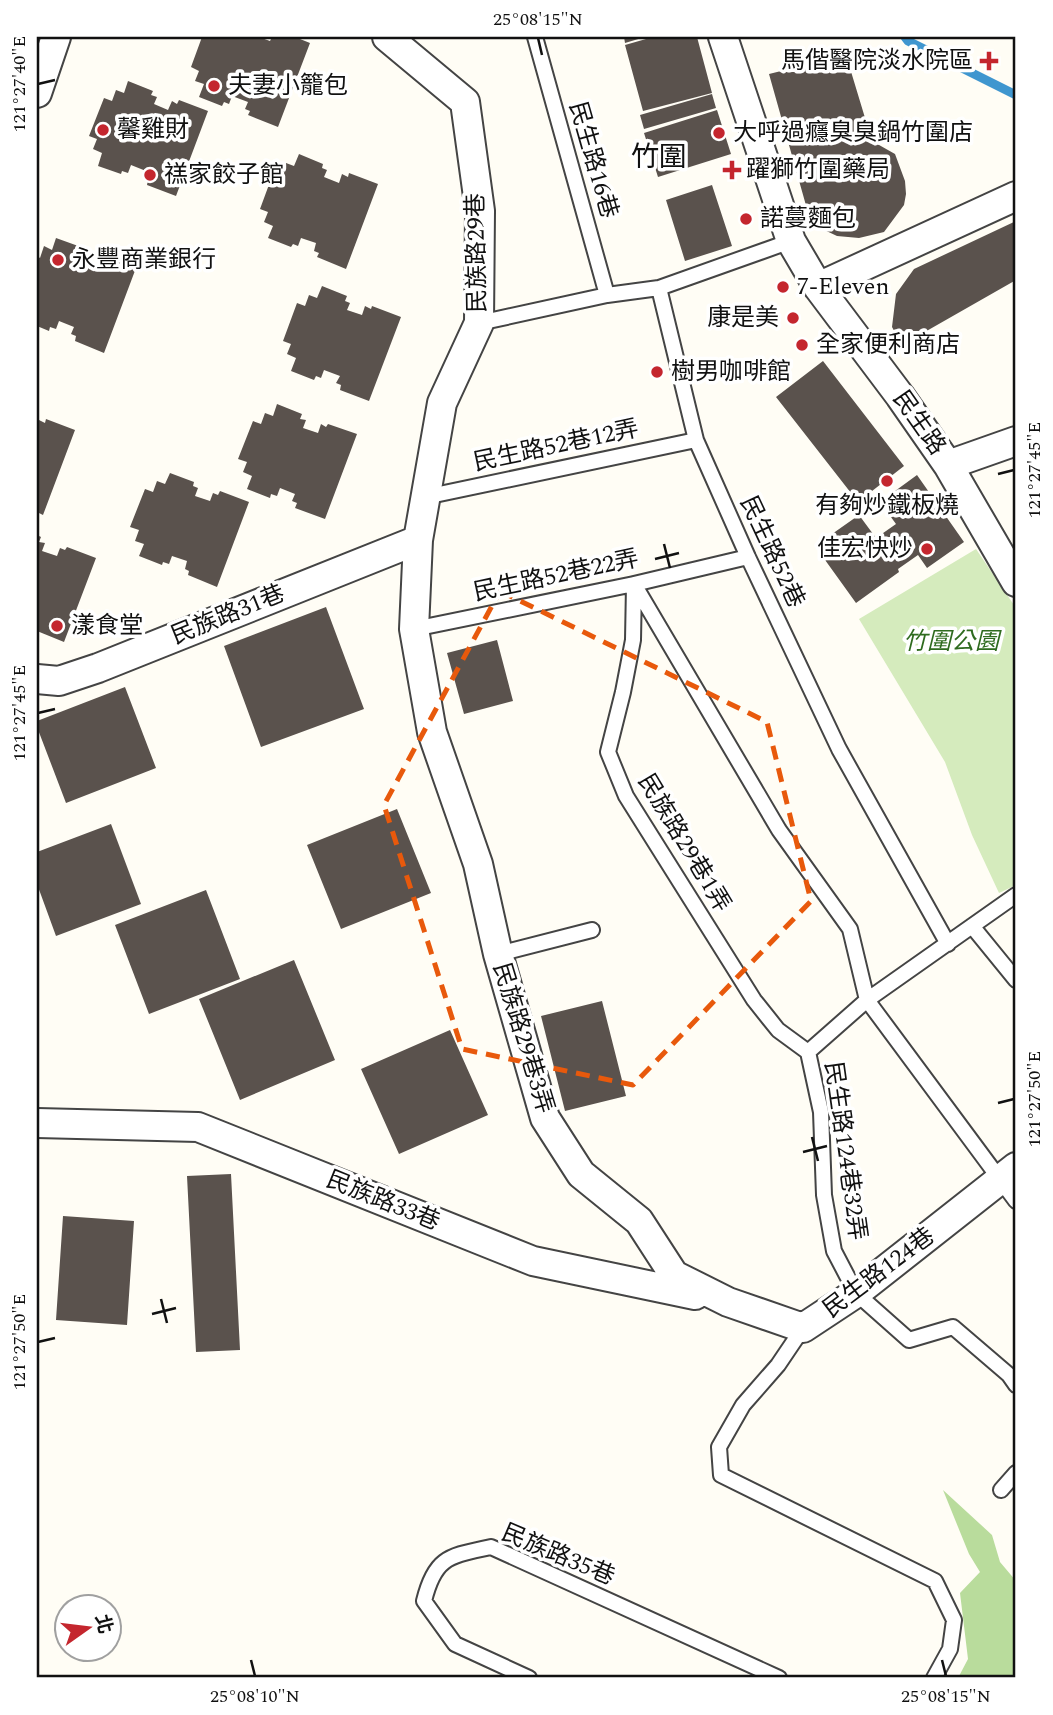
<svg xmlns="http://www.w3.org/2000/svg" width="1053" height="1715" viewBox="0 0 1053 1715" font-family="Spectral,'Noto Sans TC',serif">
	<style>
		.green { fill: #d5ebbd }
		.forest { fill: #b9dc9c }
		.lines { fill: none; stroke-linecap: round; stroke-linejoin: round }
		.stream { stroke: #3f96cf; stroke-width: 9 }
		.building { fill: #5a524d }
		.service-casing { stroke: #444; stroke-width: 18 }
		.minor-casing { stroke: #444; stroke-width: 32 }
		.service { stroke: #fff; stroke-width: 14 }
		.minor { stroke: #fff; stroke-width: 28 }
		.marked { fill: none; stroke: #e8590c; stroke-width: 5; stroke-dasharray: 14 9; stroke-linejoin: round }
		.ticks { fill: none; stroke: #111; stroke-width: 2.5 }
		.poi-dot { fill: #c4262e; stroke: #fff; stroke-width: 2.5 }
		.labels { text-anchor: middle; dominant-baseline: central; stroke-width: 7; stroke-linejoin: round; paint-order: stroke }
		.poi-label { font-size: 24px; fill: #111; stroke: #fff; text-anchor: start }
		.street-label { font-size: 24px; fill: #111; stroke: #fff }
		.park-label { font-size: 24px; font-style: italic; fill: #2f6b1f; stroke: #fff }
		.quarter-label { font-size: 28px; fill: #111; stroke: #fff }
		.neatline { fill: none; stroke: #111; stroke-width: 2.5 }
		.ticks-label { font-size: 18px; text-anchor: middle; fill: #111 }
	</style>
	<rect width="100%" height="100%" fill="#fffdf5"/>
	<path class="green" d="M976 549 1016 608V885L999 893 972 835 945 762 859 619Z"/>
	<path class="forest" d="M943 1490 992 1535 1000 1562 1016 1581V1678H958L968 1659 960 1593 980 1572 969 1554Z"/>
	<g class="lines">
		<path class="stream" d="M905 37 908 41 1016 95"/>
	</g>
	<path class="building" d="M202 37H259L270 41 272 37H295L310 43 278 127 248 115 250 111 245 109 248 102 232 96 229 104 224 102 222 106 199 97 204 84 195 81 199 71 191 67Z
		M624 37H645L625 43Z
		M653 37H697L712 93 643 111 625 45Z
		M846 55 872 141 895 154 905 181 906 194 904 205 884 232 859 238 837 236 818 227 807 209 769 74Z
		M128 81 153 91 151 95 157 97 154 104 168 110 172 101 177 104 179 100 208 111 176 196 147 185 148 180 143 178 146 171 131 165 128 173 122 171 121 174 98 166 102 153 93 149 97 139 89 136 104 98 112 101 116 90 124 93Z
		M712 94 716 108 644 129 640 115Z
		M717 110 731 154 658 177 644 133Z
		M299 154 323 164 322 168 327 170 324 177 339 183 342 174 348 177 349 173 378 184 346 269 317 257 319 253 314 251 316 243 301 238 298 246 293 244 291 247 268 238 273 226 264 222 268 212 260 209 274 171 282 174 286 163 294 166Z
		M712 185 732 246 685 261 666 200Z
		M1016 221V280L902 345 892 327 896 294 914 269Z
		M56 238 81 247 80 252 85 254 82 261 96 267 100 258 106 260 107 257 136 268 104 353 75 341 76 336 71 334 74 327 59 321 56 329 50 327 49 331 37 326V256L40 258 44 246 52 250Z
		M322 286 347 296 345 301 350 303 347 310 362 315 365 306 371 309 372 306 401 317 369 401 340 390 341 385 336 383 340 376 324 370 321 378 316 376 314 380 291 371 296 358 287 354 291 344 283 341 297 303 305 306 309 295 317 298Z
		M823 361 904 466 858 502 776 397Z
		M277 404 302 414 300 419 306 420 303 428 318 433 321 424 326 427 328 424 357 434 325 519 295 508 297 503 292 501 295 494 280 488 277 496 271 494 270 498 247 489 252 476 243 472 247 462 238 459 253 421 261 424 265 413 273 416Z
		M46 419 75 430 43 515 37 512V425L39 420 45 423Z
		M170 473 194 482 193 486 198 488 195 496 210 501 213 493 218 495 220 491 249 502 217 587 188 575 189 571 185 569 187 561 172 556 169 564 163 562 162 565 139 556 144 544 135 541 139 530 130 527 145 489 153 492 157 481 165 484Z
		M917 475 964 542 927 568 918 555 898 569 899 572 856 603 815 546 859 515 876 538 896 524 880 502Z
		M37 535 41 537 39 542 45 543 42 551 57 556 60 548 65 550 67 547 96 558 64 642 37 631Z
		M326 607 364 709 261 747 224 646Z
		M497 640 513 701 464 714 447 653Z
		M125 687 156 768 66 803 37 727V721Z
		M397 809 431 893 341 929 307 845Z
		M111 824 141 904 56 936 37 884V852Z
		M206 890 240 979 149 1014 115 925Z
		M294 960 335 1060 240 1100 199 999Z
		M602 1001 626 1096 565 1111 541 1016Z
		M450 1030 488 1115 399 1154 361 1069Z
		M231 1174 240 1350 196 1352 187 1176Z
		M63 1216 134 1221 127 1325 56 1320Z"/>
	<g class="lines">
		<g class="service-casing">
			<path id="service" d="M535 37 607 295
				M791 241 659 288 696 440 748 557 839 749 948 944
				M479 323 607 295 659 288
				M425 497 696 440
				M634 584 779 830 850 929 867 1000 1016 1201
				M634 585 633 640 623 692 608 752 626 796 754 1000 778 1030 808 1052
				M414 629 634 584 748 557
				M972 926 1016 980
				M498 954 592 930
				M808 1052 821 1112 824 1195 834 1251 856 1293 909 1340 953 1327 1009 1375 1016 1385
				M808 1052 867 1000 1016 895
				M803 1328 778 1365 743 1405 719 1447 721 1475 935 1581 954 1620 950 1649 934 1678
				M1001 1490 1016 1473
				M529 1678 455 1644 424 1601C435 1556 450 1556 491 1547L779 1678"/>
		</g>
		<g class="minor-casing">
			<path id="minor" d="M387 37 465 102 480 211 479 323 442 403 418 540 414 629 432 732 478 864 498 954 545 1118 581 1174 639 1221 674 1275 728 1302 803 1328 856 1293 1016 1167
				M723 37 791 241 818 287 900 396 948 465 1016 582
				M37 93 56 37
				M818 287 1016 196
				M948 465 1016 441
				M37 679 59 681 98 668 418 540
				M37 1123 198 1127 533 1261 695 1295"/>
		</g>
		<use href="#service" class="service"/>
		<use href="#minor" class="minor"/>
	</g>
	<path class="marked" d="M500 591 767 722 811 901 633 1085 462 1049 384 805Z"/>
	<path class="ticks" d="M538 38 542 55M38 84 55 80M998 474 1014 470M664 544 670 568M655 559 679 553M38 713 55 709M998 1103 1014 1099M812 1137 818 1161M803 1152 827 1146M161 1299 167 1323M152 1314 176 1308M38 1342 55 1338M251 1660 255 1676M942 1660 946 1676"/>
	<g class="poi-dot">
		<path d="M985.5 50.5h7v7h7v7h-7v7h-7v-7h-7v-7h7z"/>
		<circle cx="214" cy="86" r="7"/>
		<circle cx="103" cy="130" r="7"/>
		<circle cx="719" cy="133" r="7"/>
		<path d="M728.5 159.5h7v7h7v7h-7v7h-7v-7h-7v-7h7z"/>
		<circle cx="150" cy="175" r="7"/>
		<circle cx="746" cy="219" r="7"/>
		<circle cx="58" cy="260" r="7"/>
		<circle cx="783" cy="287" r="7"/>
		<circle cx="793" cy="318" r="7"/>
		<circle cx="802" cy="345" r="7"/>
		<circle cx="657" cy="372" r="7"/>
		<circle cx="887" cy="481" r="7"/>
		<circle cx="927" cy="549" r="7"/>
		<circle cx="57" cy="626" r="7"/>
	</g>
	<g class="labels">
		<g class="poi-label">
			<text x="973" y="61" text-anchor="end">馬偕醫院淡水院區</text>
			<text x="228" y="86">夫妻小籠包</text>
			<text x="117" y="130">馨雞財</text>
			<text x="733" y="133">大呼過癮臭臭鍋竹圍店</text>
			<text x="746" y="170">躍獅竹圍藥局</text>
			<text x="164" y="175">禚家餃子館</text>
			<text x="760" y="219">諾蔓麵包</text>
			<text x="72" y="260">永豐商業銀行</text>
			<text x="797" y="287">7-Eleven</text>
			<text x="779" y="318" text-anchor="end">康是美</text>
			<text x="816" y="345">全家便利商店</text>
			<text x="671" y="372">樹男咖啡館</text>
			<text x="887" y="506" text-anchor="middle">有夠炒鐵板燒</text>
			<text x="913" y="549" text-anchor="end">佳宏快炒</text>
			<text x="71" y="626">漾食堂</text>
		</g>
		<g class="street-label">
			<text transform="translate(593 160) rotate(74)">民生路16巷</text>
			<text transform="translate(477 253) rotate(-91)">民族路29巷</text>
			<text transform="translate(919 423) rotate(55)">民生路</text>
			<text transform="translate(556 446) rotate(-12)">民生路52巷12弄</text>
			<text transform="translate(772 552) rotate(65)">民生路52巷</text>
			<text transform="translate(556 576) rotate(-12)">民生路52巷22弄</text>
			<text transform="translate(228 615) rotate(-22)">民族路31巷</text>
			<text transform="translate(684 843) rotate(59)">民族路29巷1弄</text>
			<text transform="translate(523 1038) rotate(73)">民族路29巷3弄</text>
			<text transform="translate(845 1151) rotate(82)">民生路124巷32弄</text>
			<text transform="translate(383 1201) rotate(22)">民族路33巷</text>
			<text transform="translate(879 1273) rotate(-37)">民生路124巷</text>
			<text transform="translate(558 1555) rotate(23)">民族路35巷</text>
		</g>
		<g class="park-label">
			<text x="951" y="642">竹圍公園</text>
		</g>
		<g class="quarter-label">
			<text x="659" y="157">竹圍</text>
		</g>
	</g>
	<rect width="1053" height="1715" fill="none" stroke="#ffffff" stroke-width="77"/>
	<g transform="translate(88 1628) rotate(76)"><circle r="33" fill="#ffffff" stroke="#a0a0a0" stroke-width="2"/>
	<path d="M0-5L12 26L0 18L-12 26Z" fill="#c4262e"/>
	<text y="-10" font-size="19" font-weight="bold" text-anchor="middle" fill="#111111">北</text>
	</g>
	<rect x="38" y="38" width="976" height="1638" class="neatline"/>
	<g class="ticks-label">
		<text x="538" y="25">25°08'15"N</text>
		<text transform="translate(19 84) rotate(-90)" y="6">121°27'40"E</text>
		<text transform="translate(1034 470) rotate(-90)" y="6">121°27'45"E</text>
		<text transform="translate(19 713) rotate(-90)" y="6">121°27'45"E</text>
		<text transform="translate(1034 1099) rotate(-90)" y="6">121°27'50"E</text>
		<text transform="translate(19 1342) rotate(-90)" y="6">121°27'50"E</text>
		<text x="255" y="1702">25°08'10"N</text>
		<text x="946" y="1702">25°08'15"N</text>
	</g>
</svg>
